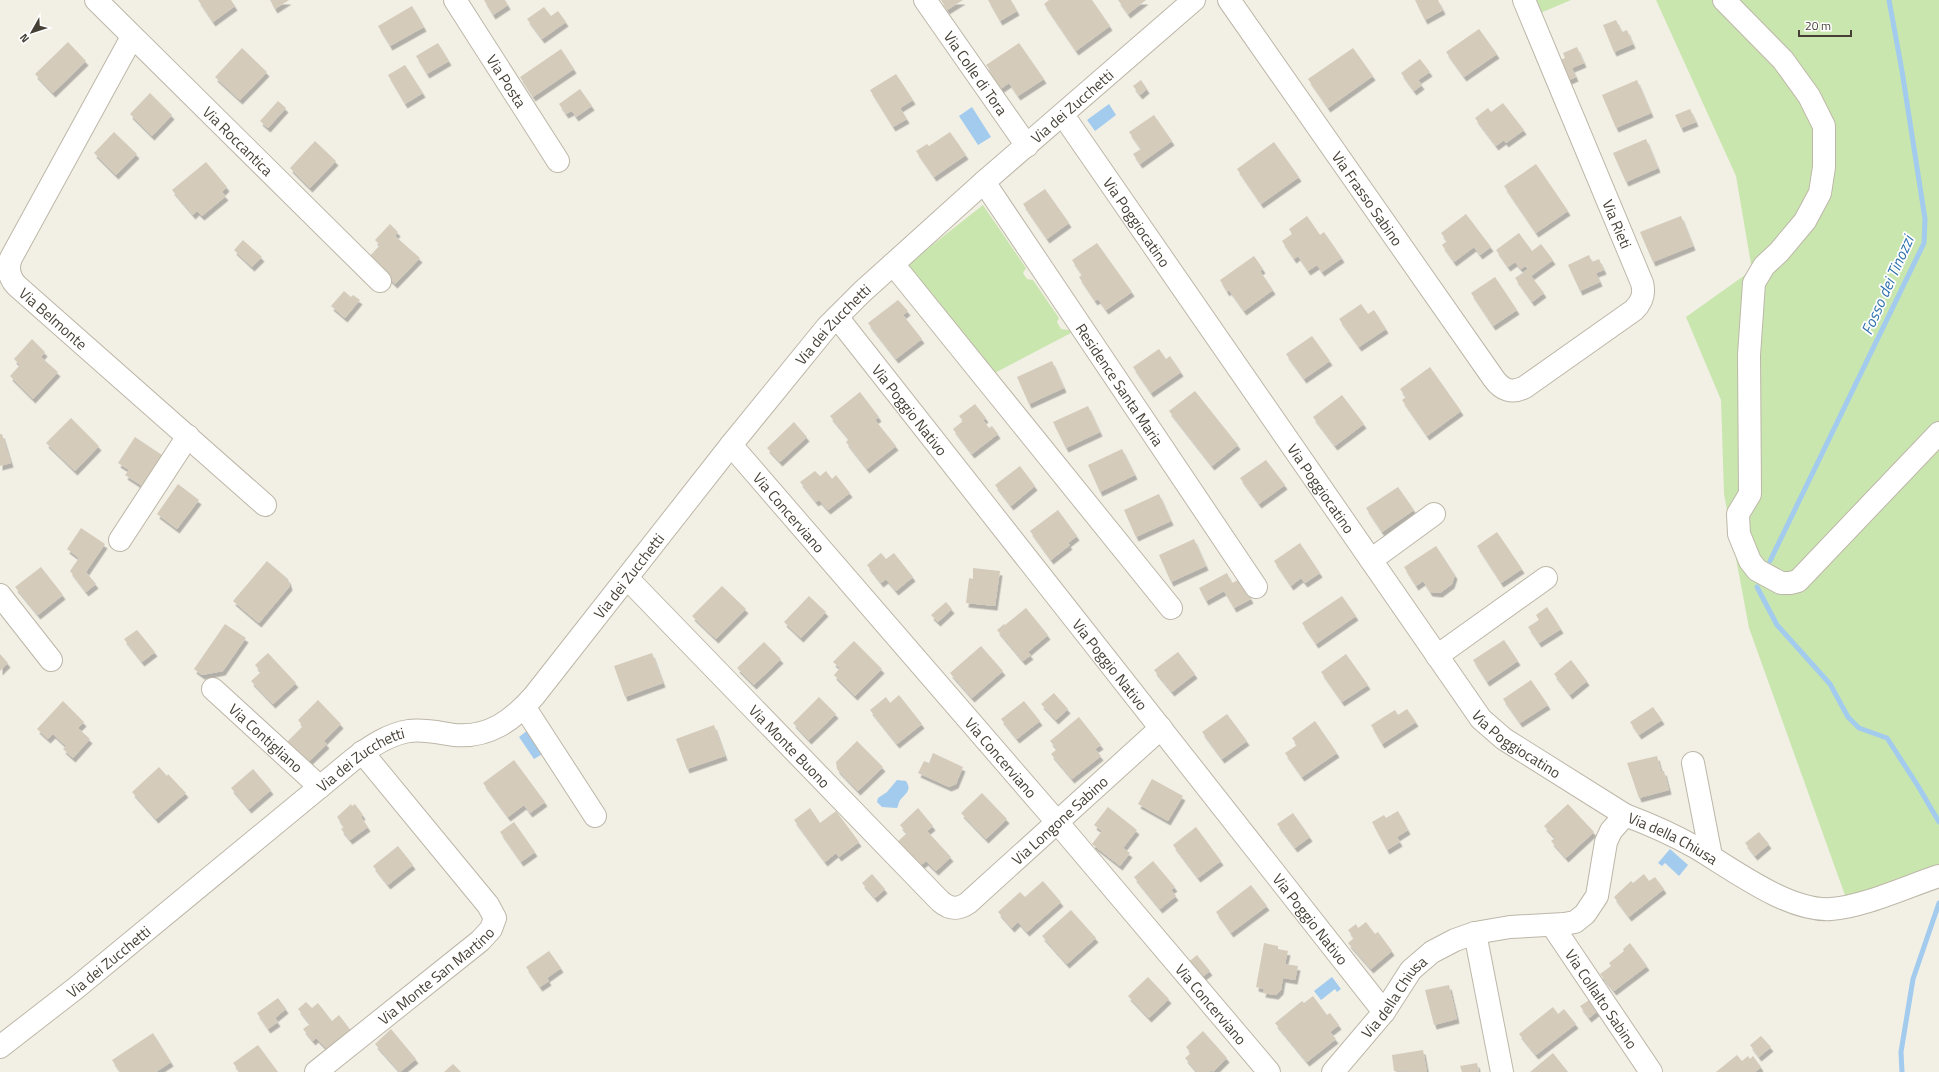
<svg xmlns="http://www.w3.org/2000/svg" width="1939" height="1072" viewBox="0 0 1939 1072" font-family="'Titillium Web',sans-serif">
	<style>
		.green { fill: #cae6af }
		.water { fill: #a2cbee }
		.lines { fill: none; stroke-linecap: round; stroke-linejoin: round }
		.stream { stroke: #a2cbee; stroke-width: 5 }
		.building { fill: #d4cbbb; filter: url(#shadow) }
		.minor-casing { stroke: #bdb7a8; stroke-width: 24 }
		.minor { stroke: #fff; stroke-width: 22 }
		.labels { text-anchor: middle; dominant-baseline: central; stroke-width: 3.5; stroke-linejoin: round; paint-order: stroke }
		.street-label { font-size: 15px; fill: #453f35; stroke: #fff }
		.water-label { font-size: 16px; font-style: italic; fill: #3172ae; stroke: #fff }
	</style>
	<defs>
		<filter id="shadow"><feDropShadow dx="2.5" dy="4.5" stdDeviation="0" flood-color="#0004"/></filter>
	</defs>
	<rect width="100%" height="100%" fill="#f2efe5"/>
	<path class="green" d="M1531 0H1571L1538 14Z
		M1656 0H1939V865L1846 898 1749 628 1724 494 1721 400 1686 317 1752 270 1736 176Z
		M983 205 1026 268 1023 273 1027 279 1033 280 1059 318 1057 322 1061 329 1069 330 1071 333 989 376 903 268Z"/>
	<path class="water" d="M1109 104 1116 115 1095 131 1087 120Z
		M972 107 991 137 978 145 959 116Z
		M528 730 544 753 534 759 519 737Z
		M897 780 906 781C912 790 906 793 901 799 898 802 899 805 897 808L882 807 877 802 878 798 887 792Z
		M1670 849 1688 865 1679 876 1665 863 1662 866 1658 863Z
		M1332 977 1341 989 1337 992 1335 989 1321 1000 1314 991Z"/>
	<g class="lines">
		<path class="stream" d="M1770 561 1924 243 1925 219 1902 71 1889 0
			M1757 587 1777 625 1830 684 1848 717 1859 728 1887 738 1918 786 1939 822
			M1902 1072 1901 1052 1913 979 1939 903"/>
	</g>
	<path class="building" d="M198 0H231L235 6 213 22Z
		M270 0H289L275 9Z
		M484 0H505L508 5 493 15Z
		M941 0H963L947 10Z
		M988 0H1011L1017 11 1000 21Z
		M1049 0H1092L1110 26 1076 51 1044 4Z
		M1118 0H1146L1128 14Z
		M1415 0H1438L1443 10 1425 20Z
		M412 6 424 27 390 46 378 26Z
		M544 7 551 16 558 11 566 22 542 39 527 19Z
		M1616 20 1622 32 1627 30 1633 44 1614 52 1603 25Z
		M1479 29 1497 54 1464 77 1446 52Z
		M68 42 86 61 53 93 35 74Z
		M438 43 449 61 427 74 416 56Z
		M1019 43 1044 79 1018 96 1009 83 999 90 988 73 991 71 986 65Z
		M1577 47 1584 63 1572 68 1576 77 1567 81 1558 61 1565 58 1563 53Z
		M242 48 267 72 240 100 215 77Z
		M1353 48 1373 76 1328 108 1308 79Z
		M561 49 574 69 533 97 520 77Z
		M1420 59 1430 72 1418 80 1422 85 1414 91 1401 73Z
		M405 65 423 93 405 104 388 75Z
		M896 74 913 100 900 108 907 119 893 127 870 90Z
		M1141 80 1147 89 1140 95 1133 86Z
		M1637 80 1651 113 1616 128 1602 95Z
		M580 89 592 106 576 117 572 111 566 114 559 104Z
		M150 93 172 115 152 136 130 114Z
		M278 101 286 108 268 128 260 121Z
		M1503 103 1524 130 1506 143 1504 140 1496 146 1475 118 1488 108 1491 112Z
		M1690 109 1696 122 1681 128 1675 115Z
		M1154 115 1172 141 1140 164 1133 154 1141 149 1129 132Z
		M114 132 137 154 116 175 94 153Z
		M950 132 966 155 934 177 916 151 927 144 929 146Z
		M1646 139 1658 168 1626 182 1613 153Z
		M315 141 336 161 310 188 290 168Z
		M1274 142 1299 177 1261 204 1237 169Z
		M206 162 227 187 222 192 226 196 202 216 197 211 193 215 172 190Z
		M1536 164 1568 211 1536 233 1504 186Z
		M1045 189 1069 223 1047 239 1023 204Z
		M1466 214 1491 247 1480 255 1474 247 1454 262 1442 245 1447 241 1441 233Z
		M1307 216 1320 235 1324 232 1342 258 1322 272 1317 265 1308 271 1298 256 1294 259 1282 241 1292 234 1289 229Z
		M1681 216 1693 246 1653 262 1640 232Z
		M390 224 398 232 395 236 420 258 395 284 368 258 380 245 375 240Z
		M1519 233 1532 251 1541 244 1553 260 1531 276 1544 293 1532 302 1515 278 1528 269 1525 266 1521 269 1515 262 1508 267 1496 250Z
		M243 240 262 257 252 267 234 250Z
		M1097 243 1132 292 1106 310 1098 299 1095 301 1079 277 1082 275 1072 260Z
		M1589 255 1592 262 1599 259 1604 270 1596 273 1600 282 1580 291 1568 265Z
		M1254 256 1263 269 1260 271 1273 290 1244 311 1229 290 1227 292 1220 280Z
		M1495 277 1517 310 1493 326 1471 293Z
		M344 291 351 297 353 295 360 300 345 318 331 306Z
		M898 300 908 311 903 315 922 339 896 359 868 323Z
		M1361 304 1368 314 1374 310 1386 329 1359 347 1339 319Z
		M1312 336 1330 361 1304 379 1286 354Z
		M32 339 45 352 41 357 58 372 33 399 10 376 20 365 14 359Z
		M1159 349 1166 359 1170 356 1181 372 1151 393 1133 367Z
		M1052 361 1064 388 1029 404 1017 377Z
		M1430 367 1461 411 1427 436 1402 400 1406 397 1400 389Z
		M1195 391 1238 445 1212 466 1169 411Z
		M860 392 879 417 875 420 896 446 867 469 846 442 849 439 830 416Z
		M1342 395 1364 424 1335 446 1313 417Z
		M975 404 986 418 983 420 989 428 992 426 998 434 972 454 953 429 963 421 959 416Z
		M1088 406 1100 432 1066 448 1053 422Z
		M71 418 99 446 75 471 46 443Z
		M794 422 807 437 780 462 767 448Z
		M0 434H2L11 463 0 466Z
		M135 437 162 455 142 486 125 475 129 470 118 463Z
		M1122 449 1135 475 1100 492 1088 465Z
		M1266 460 1285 485 1259 504 1240 478Z
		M1020 466 1035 486 1011 506 995 485Z
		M815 471 820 476 826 471 832 479 836 475 850 493 828 510 819 500 816 502 800 482Z
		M178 484 199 500 177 529 157 514Z
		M1398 487 1414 510 1382 532 1366 508Z
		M1159 494 1171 521 1136 537 1124 510Z
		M1058 510 1077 536 1068 543 1070 545 1051 560 1030 531Z
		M81 528 105 544 86 572 96 584 86 592 70 571 79 558 67 549Z
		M1497 532 1522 569 1501 583 1477 546Z
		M1194 539 1206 566 1171 582 1159 555Z
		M1300 543 1320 573 1305 583 1301 578 1291 586 1274 561Z
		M1436 546 1455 575 1452 584 1440 593 1430 592 1423 581 1416 586 1404 567Z
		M881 553 886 559 894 553 913 577 896 591 886 579 881 583 867 565Z
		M267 561 288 579 290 586 259 623 233 601Z
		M41 567 63 595 38 615 15 587Z
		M973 568 1000 571 995 606 966 603 969 578 973 579Z
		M1227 573 1232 583 1240 579 1251 599 1234 608 1224 591 1206 601 1199 588Z
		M722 586 746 609 716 639 692 616Z
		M809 596 826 612 801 638 784 622Z
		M1342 596 1356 616 1316 644 1302 623Z
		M946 602 952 609 938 622 931 615Z
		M1547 607 1561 629 1539 643 1528 627 1539 620 1536 615Z
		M1026 608 1048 635 1028 652 1031 655 1023 661 997 630 1004 624 1005 625Z
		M225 624 246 638 223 671 202 675 194 669Z
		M137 630 155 652 142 662 124 639Z
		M1504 640 1518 661 1487 682 1473 660Z
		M854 641 882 669 855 696 834 675 840 668 833 662Z
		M764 642 781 659 754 685 737 668Z
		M981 646 1003 671 972 698 950 673Z
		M1178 652 1195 674 1172 692 1154 670Z
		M268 653 296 683 273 704 251 681 261 672 255 665Z
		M652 653 663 683 625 697 614 666Z
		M0 654 8 663 0 671Z
		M1346 654 1368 685 1342 702 1321 672Z
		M1571 660 1587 681 1570 695 1554 674Z
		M1531 680 1548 705 1520 723 1503 699Z
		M1054 693 1068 709 1056 720 1041 704Z
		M899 695 922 724 897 744 870 710 886 697 890 703Z
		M819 697 836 714 809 740 793 723Z
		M318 700 341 724 324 741 327 744 304 766 284 745 303 726 298 720Z
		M63 701 84 722 78 728 90 739 73 758 63 749 66 746 53 734 48 739 37 729Z
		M1024 701 1040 721 1017 739 1001 719Z
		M1653 707 1662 720 1639 735 1630 722Z
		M1407 709 1416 722 1382 744 1371 725 1395 710 1398 715Z
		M1227 714 1247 741 1222 759 1202 732Z
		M1079 717 1101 745 1095 749 1101 756 1072 779 1051 754 1057 749 1050 741Z
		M1315 721 1337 753 1302 777 1285 753 1297 745 1292 738Z
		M714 725 725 756 687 769 676 739Z
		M857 741 883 767 858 791 837 769 836 762Z
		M933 753 963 767 956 784 949 787 918 773 924 761 929 763Z
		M1657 756 1661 771H1664L1669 790 1639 798 1627 763Z
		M514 760 545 802 530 813 524 805 508 817 483 783Z
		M159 767 167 776 168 774 186 793 156 819 132 792Z
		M253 769 271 790 249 809 231 788Z
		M1152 779 1183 796 1168 821 1138 804Z
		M982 793 1007 819 986 839 961 813Z
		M351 804 352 806 355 804 363 815 361 817 368 827 350 840 341 829 344 827 337 817Z
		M1568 804 1594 832 1566 858 1551 841 1555 838 1544 826Z
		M1108 807 1137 830 1123 848 1130 853 1120 866 1092 844 1102 831 1094 825Z
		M810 808 820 823 836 811 859 842 839 857 836 853 825 862 794 820Z
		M918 808 933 826 927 831 951 857 936 871 926 861 917 868 895 844 907 833 900 825Z
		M1398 811 1408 830 1397 837 1400 842 1387 850 1372 822 1384 815 1386 818Z
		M1293 813 1310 837 1295 848 1277 824Z
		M514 822 535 852 521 862 500 832Z
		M1196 827 1221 861 1198 878 1173 845Z
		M1759 832 1769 844 1755 856 1745 843Z
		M398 846 413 865 388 885 373 866Z
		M1153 861 1175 887 1171 890 1176 896 1160 909 1134 877Z
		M872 874 885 889 875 898 862 883Z
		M1644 874 1649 881 1655 877 1664 889 1629 917 1614 897 1631 881 1633 883Z
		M1043 881 1061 902 1027 932 1018 922 1012 928 998 912 1020 892 1025 897Z
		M1251 885 1267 906 1231 933 1216 912Z
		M1071 910 1096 938 1067 964 1042 936Z
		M1366 922 1375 934 1378 932 1392 951 1371 969 1348 943 1354 938 1348 930 1356 924 1358 928Z
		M1264 943 1278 946V949L1288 951 1285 964 1298 966 1295 980 1283 978 1281 990 1276 995 1263 993 1264 989 1256 987Z
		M1630 943 1647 966 1614 991 1600 974 1611 966 1609 963 1624 951 1623 949Z
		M549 951 561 968 547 978 549 981 540 987 526 967Z
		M1197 955 1210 971 1198 980 1186 964Z
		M1148 977 1169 999 1149 1018 1128 996Z
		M1449 985 1457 1019 1434 1025 1425 990Z
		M1313 996 1327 1015 1330 1013 1339 1025 1330 1032 1336 1039 1307 1062 1275 1023 1302 1001 1304 1003Z
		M278 998 286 1009 275 1018 278 1022 268 1029 257 1013Z
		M1591 999 1599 1010 1589 1018 1580 1006Z
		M306 1002 312 1008 318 1003 332 1021 339 1015 352 1032 329 1051 316 1038 313 1041 303 1029 310 1024 298 1009Z
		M1553 1007 1558 1014 1564 1009 1576 1024 1536 1055 1519 1034Z
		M391 1029 416 1059 400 1072 375 1044Z
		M1203 1031 1227 1058 1213 1072 1212 1070 1209 1072H1197L1185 1058 1191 1053 1186 1047Z
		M153 1033 171 1062 156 1072H120L112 1060Z
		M1761 1036 1771 1047 1759 1057 1750 1045Z
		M258 1045 278 1072H240L233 1063Z
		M1423 1050 1427 1072 1394 1071 1392 1055Z
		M1553 1053 1568 1072H1530Z
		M1737 1055 1742 1061 1748 1056 1750 1059 1753 1056 1761 1067 1755 1072H1716Z
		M1477 1063 1479 1072H1462L1460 1066Z
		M453 1064 461 1072H444Z"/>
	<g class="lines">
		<g class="minor-casing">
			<g id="minor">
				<path id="s1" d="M96 0 380 281"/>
				<path id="s2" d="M455 0 558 161"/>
				<path id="s3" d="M925 0 1027 146"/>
				<path id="s4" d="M1229 0 1494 379C1502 390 1512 394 1525 387L1634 310C1642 302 1645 294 1642 283L1524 0"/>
				<path d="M1724 0 1783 60 1809 96 1824 126V167L1820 193 1805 221 1779 252 1764 266 1754 283 1749 355 1750 494 1738 514 1739 534 1750 561 1757 570 1781 583H1790L1798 581 1939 433"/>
				<path id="s5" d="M132 37 11 258C7 268 9 278 17 286L265 505"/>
				<path id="s6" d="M1063 115 1481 719 1504 739 1625 815"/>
				<path id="s7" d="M984 182 1256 587"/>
				<path d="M893 264 1171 608"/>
				<path id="s8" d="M837 317 1384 1012"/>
				<path id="s9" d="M731 445 1057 822 1269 1072"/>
				<path d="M120 540 188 436"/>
				<path d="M1371 560 1434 514"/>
				<path id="s10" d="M627 578 940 901C949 909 958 910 968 903L1161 728"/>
				<path d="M0 595 51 660"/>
				<path d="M1437 656 1546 578"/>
				<path id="s11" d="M213 689 320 787"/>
				<path d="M525 708 595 816"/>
				<path d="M1693 763 1711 856"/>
				<path id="s12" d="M1552 925 1651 1072"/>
				<path d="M1475 933 1502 1072"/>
				<path id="s13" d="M0 1047 76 988 355 758C371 746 389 734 409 731 425 729 440 733 455 735 489 738 513 720 534 696L731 445 827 327 862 292 984 182 1194 0"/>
				<path id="s14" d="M316 1072 480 941 491 929 495 918 488 905 362 752"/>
				<path id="s15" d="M1333 1072 1384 1012 1411 970 1432 952 1455 940 1475 933 1510 927 1564 924 1575 922 1585 914 1597 896 1606 842 1611 831 1625 815C1649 824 1672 834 1695 847 1731 868 1788 912 1831 909 1863 907 1908 886 1939 876"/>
			</g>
		</g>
		<use href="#minor" class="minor"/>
	</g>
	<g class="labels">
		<g class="street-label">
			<text stroke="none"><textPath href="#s3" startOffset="89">Via Colle di Tora</textPath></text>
			<text stroke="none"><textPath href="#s2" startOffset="96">Via Posta</textPath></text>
			<text stroke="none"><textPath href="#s13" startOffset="1458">Via dei Zucchetti</textPath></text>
			<text stroke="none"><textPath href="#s1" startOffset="200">Via Roccantica</textPath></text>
			<text stroke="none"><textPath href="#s4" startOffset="242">Via Frasso Sabino</textPath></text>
			<text stroke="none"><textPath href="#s6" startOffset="130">Via Poggiocatino</textPath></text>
			<text transform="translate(1617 224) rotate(67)">Via Rieti</text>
			<text stroke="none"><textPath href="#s5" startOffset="331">Via Belmonte</textPath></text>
			<text stroke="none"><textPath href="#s13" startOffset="1134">Via dei Zucchetti</textPath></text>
			<text stroke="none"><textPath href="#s7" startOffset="244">Residence Santa Maria</textPath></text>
			<text stroke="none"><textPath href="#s8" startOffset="118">Via Poggio Nativo</textPath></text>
			<text stroke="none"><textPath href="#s6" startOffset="454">Via Poggiocatino</textPath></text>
			<text stroke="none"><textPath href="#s9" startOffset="89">Via Concerviano</textPath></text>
			<text stroke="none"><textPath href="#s13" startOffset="810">Via dei Zucchetti</textPath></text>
			<text stroke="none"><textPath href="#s8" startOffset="442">Via Poggio Nativo</textPath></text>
			<text stroke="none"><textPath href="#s11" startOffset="72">Via Contigliano</textPath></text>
			<text stroke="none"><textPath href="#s6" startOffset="778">Via Poggiocatino</textPath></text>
			<text stroke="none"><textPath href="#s10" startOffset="234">Via Monte Buono</textPath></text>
			<text stroke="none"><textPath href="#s9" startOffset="413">Via Concerviano</textPath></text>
			<text stroke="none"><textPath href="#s13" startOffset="462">Via dei Zucchetti</textPath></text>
			<text stroke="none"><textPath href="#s10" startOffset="604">Via Longone Sabino</textPath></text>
			<text stroke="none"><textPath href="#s15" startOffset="480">Via della Chiusa</textPath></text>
			<text stroke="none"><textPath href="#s8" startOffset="766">Via Poggio Nativo</textPath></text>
			<text stroke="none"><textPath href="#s13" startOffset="138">Via dei Zucchetti</textPath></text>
			<text stroke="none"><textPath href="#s14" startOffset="154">Via Monte San Martino</textPath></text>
			<text stroke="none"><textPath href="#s15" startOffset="97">Via della Chiusa</textPath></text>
			<text stroke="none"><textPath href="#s12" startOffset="89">Via Collalto Sabino</textPath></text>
			<text stroke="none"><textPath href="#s9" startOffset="737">Via Concerviano</textPath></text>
		</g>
		<g class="water-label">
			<text transform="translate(1887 285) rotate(-66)">Fosso dei Tinozzi</text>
		</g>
	</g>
	<g transform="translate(32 32) rotate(231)" stroke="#ffffff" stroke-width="3" paint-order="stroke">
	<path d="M0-3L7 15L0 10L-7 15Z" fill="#453f35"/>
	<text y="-6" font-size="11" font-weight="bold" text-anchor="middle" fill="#453f35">N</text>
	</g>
	<path d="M1799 30v6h52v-6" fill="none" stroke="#453f35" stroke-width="2"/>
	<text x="1805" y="30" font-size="12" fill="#453f35" stroke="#ffffff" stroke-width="3" paint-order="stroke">20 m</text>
</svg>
